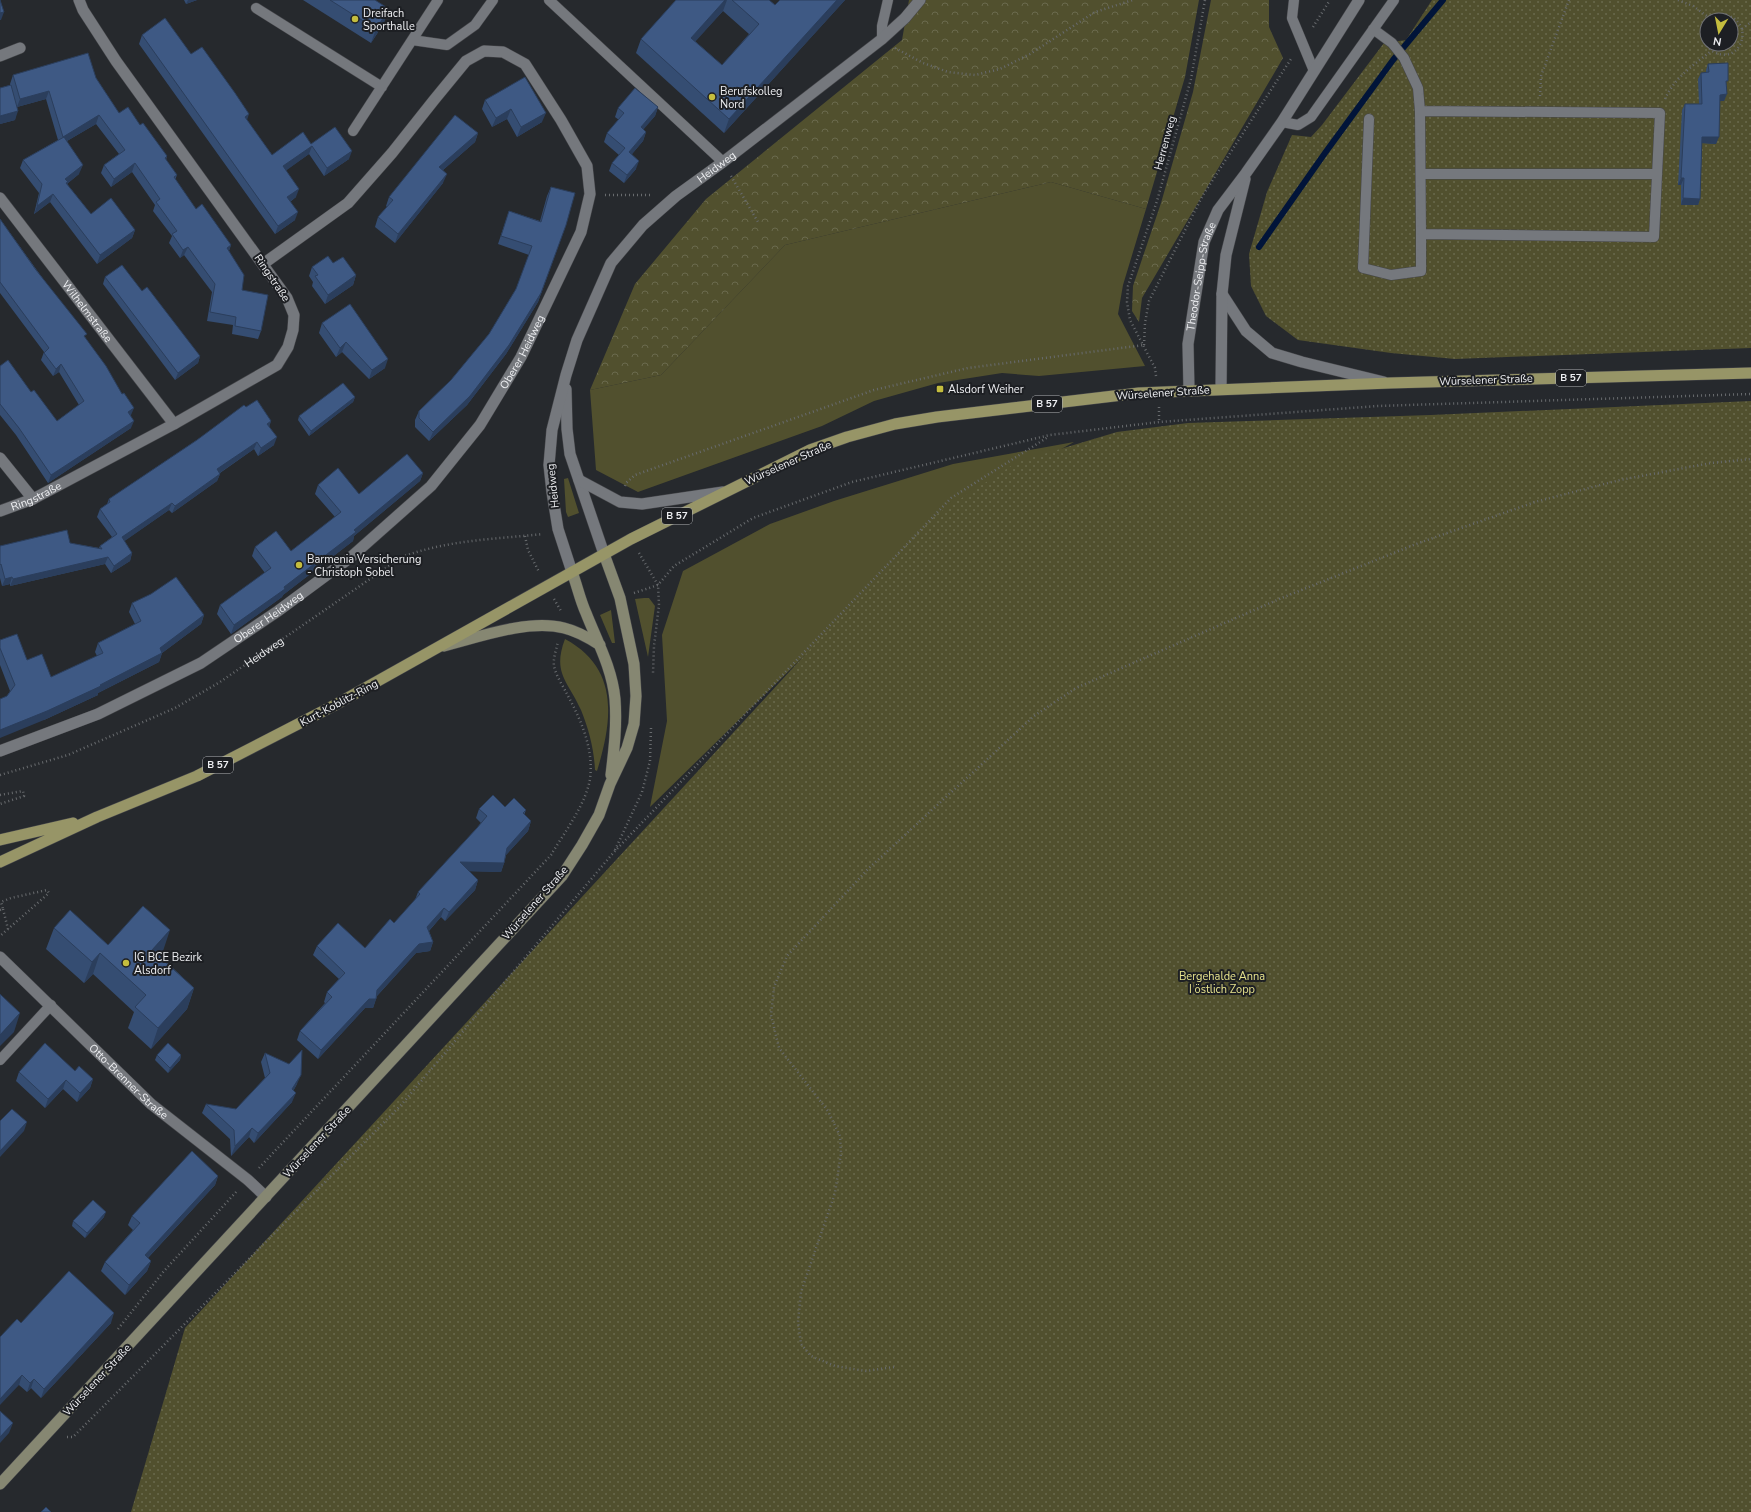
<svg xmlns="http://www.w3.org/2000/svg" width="1751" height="1512" viewBox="0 0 1751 1512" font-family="'Nunito Sans',sans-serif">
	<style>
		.green { fill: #51502e }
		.forest { fill: url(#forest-crowns) }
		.park { fill: url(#park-dots); fill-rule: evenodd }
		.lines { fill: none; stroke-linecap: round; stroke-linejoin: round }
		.stream { stroke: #011439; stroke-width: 6 }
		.service-casing { stroke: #45464a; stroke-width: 11 }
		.minor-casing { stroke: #45464a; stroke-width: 12 }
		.tertiary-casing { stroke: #45464a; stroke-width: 12 }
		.secondary-casing { stroke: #45464a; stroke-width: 12 }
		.primary-casing { stroke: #45464a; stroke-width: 12 }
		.path { stroke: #686b6e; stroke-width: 2.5; stroke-dasharray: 1 3; stroke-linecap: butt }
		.service { stroke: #75787d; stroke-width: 10 }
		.minor { stroke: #75787d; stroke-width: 11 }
		.tertiary { stroke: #75787d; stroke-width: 11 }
		.secondary { stroke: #868772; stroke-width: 11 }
		.primary { stroke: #979567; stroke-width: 11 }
		.wall { fill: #354d72; fill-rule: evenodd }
		.shaded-wall { fill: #2b3e5c }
		.building { fill: #3e5984; stroke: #2b3e5c }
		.poi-dot { fill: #c4bd3e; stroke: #1d1f23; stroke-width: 1.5 }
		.labels { text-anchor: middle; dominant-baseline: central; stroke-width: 4; stroke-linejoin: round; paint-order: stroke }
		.shield { fill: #1d1f23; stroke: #afb1b4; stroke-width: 1 }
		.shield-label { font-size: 10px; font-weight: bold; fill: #eeeff2 }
		.poi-label { font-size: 11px; fill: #eeeff2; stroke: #1d1f23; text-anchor: start }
		.street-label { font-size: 11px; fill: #eeeff2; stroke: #1d1f23 }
		.park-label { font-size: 11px; fill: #e7e38d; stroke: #1d1f23 }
	</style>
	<defs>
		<pattern id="forest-crowns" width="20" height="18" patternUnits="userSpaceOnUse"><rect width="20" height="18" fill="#51502e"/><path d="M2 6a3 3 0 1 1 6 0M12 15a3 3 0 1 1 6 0" fill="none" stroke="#6a6a4d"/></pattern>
		<pattern id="park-dots" width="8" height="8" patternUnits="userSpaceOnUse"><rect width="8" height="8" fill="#51502e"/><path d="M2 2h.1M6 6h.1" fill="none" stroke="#6a6a4d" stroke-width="1.8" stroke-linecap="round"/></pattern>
	</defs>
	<rect width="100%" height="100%" fill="#26292d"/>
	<path class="green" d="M1051 182 1146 209 1123 285 1118 314 1145 366 1039 376 1002 373 938 383 874 401 822 426 638 492 596 470 590 390 661 375 785 245Z
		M1074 442 955 508 650 807 667 721 662 635 683 571 770 524 834 501 953 464Z
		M568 478 579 513 568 517 566 512 564 479Z
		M644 598H649L655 606 648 657 635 599Z
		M611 610 615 643H612L600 615Z
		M565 639C619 668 613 719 597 771L595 770C594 749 589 730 581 710 568 681 552 673 565 639Z"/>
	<path class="forest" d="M909 0H1199L1185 77 1146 209 1051 182 785 245 661 375 590 390 635 284 706 199 902 40Z
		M1211 0H1269V27L1283 58 1142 298 1139 322 1132 311 1133 286 1161 203 1193 92Z"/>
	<path class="park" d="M1432 0H1751V348L1455 359 1391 353 1298 340 1266 316 1251 286 1249 254 1267 192 1292 135 1311 137 1322 125 1384 43 1406 40ZM1707 20H1731V44H1707Z
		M1751 401V1512H131L185 1328 931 518 1017 462 1117 432 1188 423 1431 415Z"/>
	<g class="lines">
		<path class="stream" d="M1259 247 1325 153 1393 60 1443 0"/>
		<g class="service-casing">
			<path id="service" d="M549 0 723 162
				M1294 0 1292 18 1314 71
				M256 8 382 87
				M1373 29 1392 43 1404 58 1418 88 1420 111 1421 234 1654 237 1660 113 1420 111
				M882 39V26L888 0
				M412 40 447 45 475 25 493 0
				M1369 119 1363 268 1391 275 1421 271V234
				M1282 122 1298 125 1311 117 1394 0
				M353 131 438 0
				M1421 174H1657
				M0 1060 51 1005"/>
		</g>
		<g class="minor-casing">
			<g id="minor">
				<path d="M0 56 20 48"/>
				<path id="s2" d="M0 198 174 424"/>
				<path d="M566 389 567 429 570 454 604 554"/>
				<path d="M0 458 33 499"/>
				<path d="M579 480 620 502 642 504 723 492"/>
				<path id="s3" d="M0 511 33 499 174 424 277 365 288 347 293 330 294 315 287 298 116 61 83 10 79 0"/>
				<path id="s4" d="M572 572 558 529 552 492 549 465 552 430 566 375 577 340 611 263 643 225 676 196 723 162 882 39 905 18 920 0"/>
				<path id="s5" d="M0 751 98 714 201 663 278 611 351 557 431 486 480 425 521 357 581 232 590 194 587 166 561 120 525 64 503 52 484 51 466 61 434 100 392 153 348 203 263 264"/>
				<path id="s6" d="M0 957 151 1104 248 1180 266 1197"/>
			</g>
		</g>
		<g class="tertiary-casing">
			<g id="tertiary">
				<path d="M1222 294 1246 331 1272 353 1302 362 1384 382"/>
				<path d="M1221 389 1222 294 1226 255 1245 179"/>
				<path id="s7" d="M1189 390 1188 344 1204 242 1218 210 1246 173 1282 122 1359 0"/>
			</g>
		</g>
		<g class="secondary-casing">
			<path id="secondary" d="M572 572C577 585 580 600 586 613 597 641 612 668 615 699 617 725 614 750 611 775
				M444 646C479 637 528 619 564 628 577 631 589 638 600 645
				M0 1484 562 876 582 845 599 815 610 784 627 748 634 724 636 696 634 664 620 598 604 554"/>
		</g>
		<g class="primary-casing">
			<path id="primary" d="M0 840 73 823
				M0 862 97 817 197 776 335 705 631 539 810 450 847 437 895 424 937 417 1139 393 1390 383 1751 373"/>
		</g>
		<g class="path">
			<path d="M1678 0 1693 6 1711 19"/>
			<path d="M1707 23C1691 50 1732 68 1741 42 1743 37 1743 31 1741 27 1735 14 1720 12 1710 20"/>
			<path d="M1313 27 1330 0"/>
			<path d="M1742 29 1751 22"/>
			<path d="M895 48 923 63 948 72 975 75 1000 69 1030 54 1095 12 1133 0"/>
			<path d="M1540 96 1541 76 1569 0"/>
			<path d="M1665 99C1674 78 1694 65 1711 51"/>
			<path d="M731 176 758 222"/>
			<path d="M605 195H652"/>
			<path d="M1144 345 1145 323 1149 301 1203 195 1291 59"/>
			<path d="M1156 376 1155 368 1130 320 1127 302 1128 286 1157 201 1191 79 1205 0"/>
			<path d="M1159 407V422"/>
			<path d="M625 486 626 483 635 475 874 390 968 368 1144 345"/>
			<path d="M525 536 528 550 539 572"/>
			<path d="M639 553 658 585 659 605 654 646 653 673"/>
			<path d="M634 593 658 585 674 566 753 518 852 482 1050 435 1159 422 1378 406 1751 394"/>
			<path d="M554 599 561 611"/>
			<path id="s1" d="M0 775 68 755 175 708 220 682 402 557C447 540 496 539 543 534"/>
			<path d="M0 795 23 791 24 796 0 804"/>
			<path d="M615 850 642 792 650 761 651 728"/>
			<path d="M3 909 8 929"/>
			<path d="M0 910 3 909 1 902 11 898 47 890 49 893 0 936"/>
			<path d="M259 1168 551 855C564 833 586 804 590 779 594 749 581 720 567 694 563 686 556 676 554 666 553 659 556 650 558 642"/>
			<path d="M118 1329 164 1271 237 1191"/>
			<path d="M894 1367 866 1371 835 1366 811 1356 801 1344 798 1322 801 1292 835 1193 841 1153 840 1136 828 1111 779 1048 771 1015 774 987 787 956 868 869 1034 716 1076 688 1284 597 1416 544 1535 502 1620 480 1711 463 1751 459"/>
			<path d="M67 1437H73L402 1104 614 852 951 498 1048 437"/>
		</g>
		<use href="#service" class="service"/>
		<use href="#minor" class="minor"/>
		<use href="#tertiary" class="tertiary"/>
		<use href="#secondary" class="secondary"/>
		<use href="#primary" class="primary"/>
	</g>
	<path class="wall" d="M184 0H197L186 4Z
		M303 0H375L384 23 371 43Z
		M676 0H769L775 5 780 0H845L724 133 636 53 641 39ZM723 11 749 34 722 65 695 41Z
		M142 35 191 54 247 120 272 155 311 144 349 159 324 176 309 154 286 170 296 197 290 202 295 220 275 234 139 44Z
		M1708 64 1726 86 1724 101H1720L1716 144 1702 143 1700 199 1698 205H1681V185H1678L1682 110 1685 104H1699L1698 79 1701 73H1706V70Z
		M13 75 96 78 119 113 140 125 167 156 166 160 177 175 175 180 196 209 231 245 229 251 242 290 261 331 258 339 232 334 233 325 207 321 212 292 184 255 180 258 169 243 172 236 153 211 155 205 132 172 111 187 101 173 104 165 119 154 96 124 67 141 79 174 68 183 67 184 91 214 135 230 132 238 97 264 50 202 34 214 39 193 20 168 23 160 58 140 46 99 17 107 15 120 0 124V88L10 85V84Z
		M485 100 542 122 517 137 507 119 492 127 482 109Z
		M658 107 655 116 643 129 646 132 643 141 632 154 636 169 624 183 609 171 612 163 619 155 604 142 607 133 619 120 615 117 618 108Z
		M478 133 475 142 443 170V183L395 243 375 227 378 217 387 207 386 206 389 197Z
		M551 187 566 225 538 302 506 354 467 405 429 441 415 427V420L419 411 451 380 489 334 516 289 529 255 498 244 509 211 540 221 547 196Z
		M0 219 85 337 131 415 130 416 131 428 48 483 16 435 0 415V366L31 392 57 421 79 405 59 372 53 376 41 360 44 352 0 293Z
		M333 263 356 275 353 285 325 304 312 286 313 282 309 276 312 267Z
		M105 277 142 291 200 356 198 363 175 380 103 284Z
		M322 323 385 368 369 379 342 352 336 357 319 333Z
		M355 397 353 402 309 436 298 420 299 416Z
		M246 407 271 421 269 426 274 445 258 456 254 449 220 473V474L217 481 172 513 169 510 124 541 132 553 130 561 111 573 105 564 10 586V584L2 586 0 578V546L70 543 99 548 100 546 112 537 97 517 100 509 107 504 109 499Z
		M423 473 420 481 354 536 353 541 283 595 282 597 231 634 217 614 220 605 265 573 252 556 255 547 291 551 335 517 315 494 318 485 359 494Z
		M132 603 204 615 201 624 162 653 159 662 98 693V695L44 720 7 696 10 691 0 665V640L27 660 51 677 97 656 95 652 98 643 135 624 129 612Z
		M505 807 526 810 524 815 531 821 528 831 506 855 504 863 501 872 469 871 478 880 475 890 445 921 441 917 429 931 433 942 430 951 416 953 377 996 373 1008H365L318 1059 297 1040 300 1031 325 1003 324 1002 327 992 339 979 313 955 317 946 365 948 394 923 415 900 418 892 477 828 481 823 476 818 479 809Z
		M54 928 108 945 163 951 159 955 194 988 187 1009 151 1049 128 1028 134 1012 93 974 84 983 46 949Z
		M265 1053 297 1084 293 1091 292 1102 254 1143 249 1137 231 1156 230 1139 202 1113 206 1104 236 1109 265 1078 261 1062Z
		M157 1055H181L180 1060 168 1073 155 1060Z
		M75 1071 93 1079 90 1088 77 1102 63 1089 45 1108 16 1081 19 1072Z
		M218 1176 215 1185 148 1258 151 1261 147 1271 125 1295 101 1271 105 1262 133 1230 128 1225 132 1216Z
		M104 1217 85 1238 72 1226 73 1221Z
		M21 1323H111L41 1398 31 1388 27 1392 19 1385Z"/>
	<path class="shaded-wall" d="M188 0H197L186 4Z
		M725 0H727L723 11 686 52 691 38Z
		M837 0H845L724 133 729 119Z
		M389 9 384 23 371 43 376 29Z
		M4 12 1 20H0V13Z
		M49 91 46 99 17 107 20 99Z
		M1727 94 1724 101H1718L1720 95Z
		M658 107 655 116 638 136 641 127Z
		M511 109 507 119 492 127 496 118Z
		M18 111 15 120 0 124V116Z
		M546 113 542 122 517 137 521 127Z
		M249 114 246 123 245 117Z
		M99 115 96 124 60 145 63 137Z
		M646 132 643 141 626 161 629 152Z
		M478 133 475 142 435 177 439 167Z
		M1702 137H1719L1716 144 1700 143Z
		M312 146 309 154 280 175 283 166Z
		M352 151 349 159 324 176 327 168Z
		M639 161 636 169 624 183 627 175Z
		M135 163 132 172 111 187 114 179Z
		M83 165 79 174 68 183 65 191V179Z
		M447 174 443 183 395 243 398 234Z
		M1681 178H1684L1681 185H1678Z
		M299 189 296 197 284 206 287 197Z
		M53 194 50 202 34 214 37 206Z
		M1683 198 1700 199 1698 205H1681Z
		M298 212 295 220 275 234 278 226Z
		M135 230 132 238 97 264 100 255Z
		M231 245 228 253 227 248Z
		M188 247 184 255 180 258 183 250Z
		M356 275 353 285 325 304 328 295Z
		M541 293 538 302 506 354 467 405 429 441 433 432Z
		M346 342 342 352 336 357 340 348Z
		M200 356 198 363 175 380 178 373Z
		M388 359 385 368 369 379 372 370Z
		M61 364 59 372 53 376 56 369Z
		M355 397 353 402 309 436 311 431Z
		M134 408 131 415 125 420 128 412Z
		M134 421 131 428 48 483 51 475Z
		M271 421 269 428 267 424Z
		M277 437 274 445 258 456 261 448Z
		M257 442 254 449 215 476 217 469Z
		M423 473 420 481 354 536 353 541 283 595 282 597 231 634 234 625 354 530Z
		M220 474 217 481 172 513 175 506Z
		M172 503 169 510 119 545 122 537Z
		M132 553 130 561 111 573 114 566Z
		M108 557 105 564 10 586 13 579Z
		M12 577 10 584 2 586 5 579Z
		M204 615 201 624 162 653 159 662 98 693V695L44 720 0 738V730L100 685 160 648Z
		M531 821 528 831 504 857 507 848Z
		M460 862 504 863 501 872 457 871Z
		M478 880 475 890 445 921 449 912Z
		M444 908 441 917 424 936 427 927Z
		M170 930 163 951 145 970 152 950Z
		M433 942 430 951 416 953 374 999H376L373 1008H365L318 1059 321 1050 419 944Z
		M100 953 93 974 84 983 92 962Z
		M194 988 187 1009 151 1049 158 1028Z
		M20 1013 14 1032 0 1046V1035Z
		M181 1055 180 1060 168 1073 170 1068Z
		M301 1075 297 1084 289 1099 292 1089Z
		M93 1079 90 1088 77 1102 80 1093Z
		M66 1080 63 1089 45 1108 48 1099Z
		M296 1093 292 1102 254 1143 258 1133Z
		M27 1122 24 1131 0 1157V1151Z
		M252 1128 249 1137 231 1156 235 1146Z
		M218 1176 215 1185 141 1265 145 1255Z
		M106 1212 104 1217 85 1238 87 1233Z
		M151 1261 147 1271 125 1295 129 1285Z
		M114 1313 111 1323 41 1398 44 1389Z
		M22 1375 19 1385 0 1405V1399Z
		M34 1379 31 1388 27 1392 30 1383Z
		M13 1423 9 1433 0 1443V1437Z"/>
	<path class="building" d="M0 0 4 12 0 13Z
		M330 0H375L389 9 376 29Z
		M676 0H725L691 38 722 65 759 24 732 0H769L775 5 780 0H837L729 119 641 39Z
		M165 18 191 54 202 47 235 93 249 114 245 117 272 155 303 132 311 144 335 127 352 151 327 168 312 146 283 166 299 189 287 197 298 212 278 226 142 35Z
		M88 53 96 78 119 113 128 107 140 125 143 123 167 156 165 158 177 175 174 177 196 209 202 204 231 245 227 248 244 275 242 290 268 295 261 331 235 326 236 317 210 312 215 284 188 247 183 250 172 234 177 231 156 202 160 199 135 163 114 179 104 165 125 150 99 115 63 137 49 91 20 99 13 75Z
		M1728 63V81H1726L1727 94 1720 95 1719 137H1702L1700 199 1683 198 1684 178H1681L1685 104H1702L1701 73 1709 72 1708 64Z
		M525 77 546 113 521 127 511 109 496 118 485 100Z
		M11 85 18 111 0 116V88Z
		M635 88 658 107 641 127 646 132 629 152 639 161 627 175 612 163 625 148 607 133 624 113 618 108Z
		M455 115 478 133 439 167 447 174 398 234 378 217 393 200 389 197Z
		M64 137 83 165 65 179 68 182 66 183 91 214 111 198 135 230 100 255 53 194 37 206 42 184 23 160Z
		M551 187 575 193 566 225 541 293 509 345 470 396 433 432 419 418V411L451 380 489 334 516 289 532 246 501 236 509 211 541 222Z
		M0 219 36 270 87 334 84 336 106 366 122 394 124 393 134 408 128 412 134 421 51 475 19 428 0 404V366L8 360 31 392 34 390 57 421 84 401 61 364 56 369 44 353 49 348 0 282Z
		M328 256 333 263 343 257 356 275 328 295 315 276 318 275 312 267Z
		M122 265 142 291 147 287 200 356 178 373 105 277Z
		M350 304 388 359 372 370 346 342 340 348 322 323Z
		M343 383 355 397 311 431 299 416Z
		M257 400 271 421 267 424 277 437 261 448 257 442 217 469 220 474 175 506 172 503 122 537 132 553 114 566 108 557 13 579 12 577 5 579 1 564 0 565V546L67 530 70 543 102 549 100 546 117 534 100 509 110 502 109 499 197 440 244 405 246 407Z
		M407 454 423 473 354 530 356 532 284 587 285 589 234 625 220 605 271 568 255 547 276 531 291 551 341 512 318 485 338 468 359 494Z
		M176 577 204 615 160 648 162 653 100 685 101 686 47 711 0 730V699L7 696 15 685 0 648V640L17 634 27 660 42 654 51 677 103 653 98 643 141 621 132 603 151 594Z
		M493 795 505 807 514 798 526 810 523 813 531 821 507 848 504 863 460 862 478 880 449 912 444 908 427 927 433 942 419 944 377 990 376 999H369L321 1050 300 1031 332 997 327 992 345 973 317 946 338 923 365 948 390 919 394 923 420 894 418 892 477 828 487 816 479 809Z
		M143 906 170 930 152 950 194 988 158 1028 135 1007 146 995 100 953 92 962 54 928 70 910 108 945Z
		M0 994 20 1013 0 1035Z
		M45 1043 75 1071 79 1066 93 1079 80 1093 66 1080 48 1099 19 1072Z
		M168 1043 181 1055 170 1068 157 1055Z
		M302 1050 301 1075 292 1089 296 1093 258 1133 252 1128 235 1146 234 1130 206 1104 236 1109 270 1073 265 1053 289 1064Z
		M12 1109 27 1122 0 1151V1121Z
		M192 1151 218 1176 145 1255 151 1261 129 1285 105 1262 140 1223 132 1216Z
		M93 1200 106 1212 87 1233 73 1221Z
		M69 1271 114 1313 44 1389 34 1379 30 1383 22 1375 0 1399V1337L17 1319 21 1323Z
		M0 1411 13 1423 0 1437Z
		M46 1507 51 1512H41Z"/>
	<g class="poi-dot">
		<circle cx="355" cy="19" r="4"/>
		<circle cx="712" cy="97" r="4"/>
		<rect x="936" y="385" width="8" height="8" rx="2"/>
		<circle cx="299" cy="565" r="4"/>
		<circle cx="126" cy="963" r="4"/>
	</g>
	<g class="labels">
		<g class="shield">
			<rect x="1556" y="370" width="30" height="16" rx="3"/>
			<rect x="1032" y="396" width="30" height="16" rx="3"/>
			<rect x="662" y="508" width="30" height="16" rx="3"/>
			<rect x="203" y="757" width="30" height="16" rx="3"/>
		</g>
		<g class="shield-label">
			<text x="1571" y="378">B 57</text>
			<text x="1047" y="404">B 57</text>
			<text x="677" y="516">B 57</text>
			<text x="218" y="765">B 57</text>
		</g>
		<g class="poi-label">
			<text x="363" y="13">Dreifach<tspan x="363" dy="13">Sporthalle</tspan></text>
			<text x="720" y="91">Berufskolleg<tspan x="720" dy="13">Nord</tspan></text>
			<text x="948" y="389">Alsdorf Weiher</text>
			<text x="307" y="559">Barmenia Versicherung<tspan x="307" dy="13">- Christoph Sobel</tspan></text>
			<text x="134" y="957">IG BCE Bezirk<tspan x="134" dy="13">Alsdorf</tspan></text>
		</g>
		<g class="street-label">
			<text transform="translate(1165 143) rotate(-75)">Herrenweg</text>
			<text stroke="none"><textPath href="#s4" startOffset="466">Heidweg</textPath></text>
			<text stroke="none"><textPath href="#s7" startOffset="115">Theodor-Seipp-Straße</textPath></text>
			<text transform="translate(272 278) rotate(56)">Ringstraße</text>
			<text stroke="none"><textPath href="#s2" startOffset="143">Wilhelmstraße</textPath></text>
			<text stroke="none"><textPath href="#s5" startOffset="673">Oberer Heidweg</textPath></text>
			<text transform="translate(1486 380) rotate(-2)">Würselener Straße</text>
			<text transform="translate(1163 393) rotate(-4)">Würselener Straße</text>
			<text transform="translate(788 463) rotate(-24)">Würselener Straße</text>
			<text transform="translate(553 486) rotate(-96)">Heidweg</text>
			<text stroke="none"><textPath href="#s3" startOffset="39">Ringstraße</textPath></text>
			<text stroke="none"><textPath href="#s5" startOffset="301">Oberer Heidweg</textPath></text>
			<text stroke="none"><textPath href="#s1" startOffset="293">Heidweg</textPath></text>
			<text transform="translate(339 703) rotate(-28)">Kurt-Koblitz-Ring</text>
			<text transform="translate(535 903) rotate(-49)">Würselener Straße</text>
			<text stroke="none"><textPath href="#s6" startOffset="179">Otto-Brenner-Straße</textPath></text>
			<text transform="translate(317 1142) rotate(-47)">Würselener Straße</text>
			<text transform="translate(97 1380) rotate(-47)">Würselener Straße</text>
		</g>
		<g class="park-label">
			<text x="1222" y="976">Bergehalde Anna<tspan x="1222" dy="13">I östlich Zopp</tspan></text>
		</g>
	</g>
	<g transform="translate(1719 32) rotate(190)"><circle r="19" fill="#1d1f23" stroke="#717276"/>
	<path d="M0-3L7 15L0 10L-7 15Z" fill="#c4bd3e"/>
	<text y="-6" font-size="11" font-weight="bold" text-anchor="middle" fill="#eeeff2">N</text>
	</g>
</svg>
